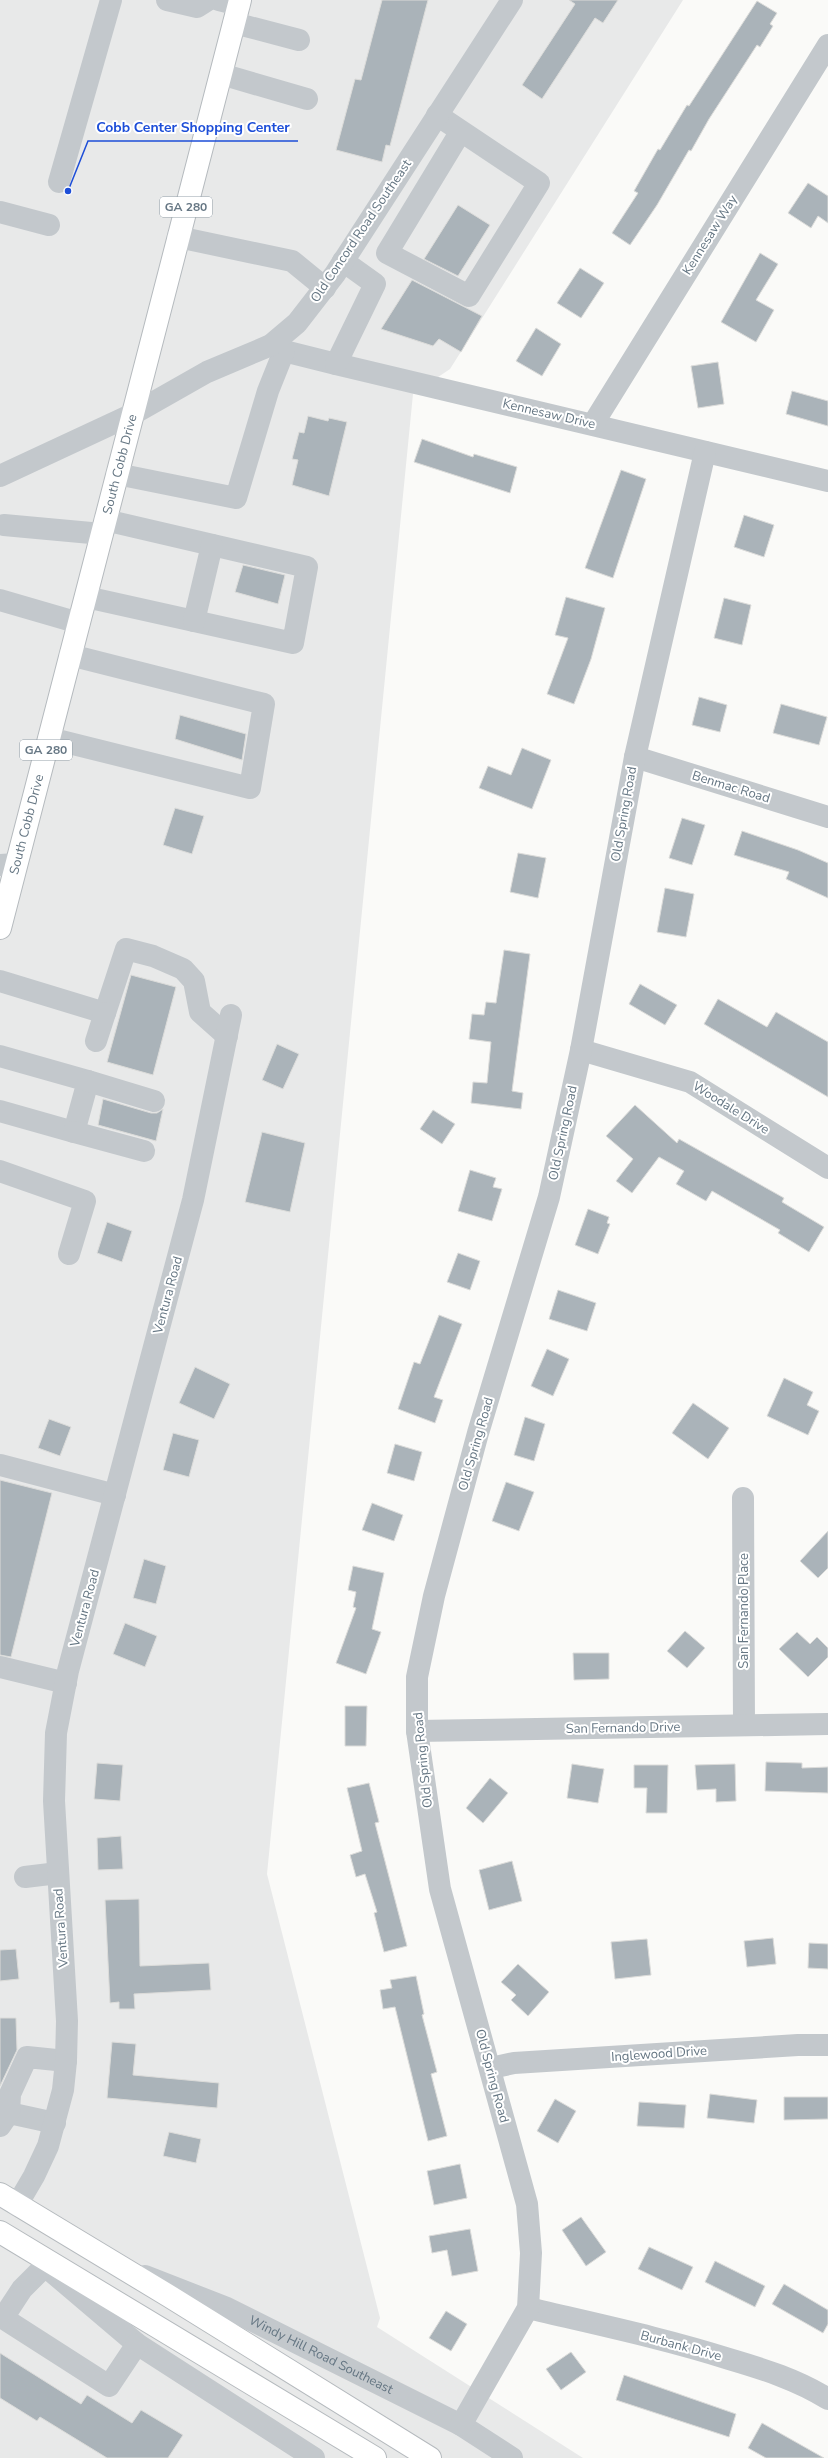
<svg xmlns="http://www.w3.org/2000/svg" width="828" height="2458" viewBox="0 0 828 2458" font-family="'Nunito Sans',sans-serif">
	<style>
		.built { fill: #e8e9e9 }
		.building { fill: #aab3b9; stroke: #dcdcda }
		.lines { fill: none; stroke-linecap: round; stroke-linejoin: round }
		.major-casing { stroke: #b5babe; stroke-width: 24 }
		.minor { stroke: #c3c8cc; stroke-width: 22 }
		.major { stroke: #fff; stroke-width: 22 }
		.labels { text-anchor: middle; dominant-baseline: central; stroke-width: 4; stroke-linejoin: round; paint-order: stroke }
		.shield { fill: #fff; stroke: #939fa8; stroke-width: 1 }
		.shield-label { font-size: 12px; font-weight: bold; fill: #657683 }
		.street-label { font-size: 13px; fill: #657683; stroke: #fff }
		.leader { fill: none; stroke: #1d4ed8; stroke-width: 1.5 }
		.callout-dot { fill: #1d4ed8; stroke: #fff; stroke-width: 1.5 }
		.callout-label { font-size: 14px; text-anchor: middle; font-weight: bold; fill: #1d4ed8; stroke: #fff; stroke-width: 4; stroke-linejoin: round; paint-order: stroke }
	</style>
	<rect width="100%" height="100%" fill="#fafaf8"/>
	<path class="built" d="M0 0H683L450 369 413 394 267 1874 380 2318 377 2327 583 2458H0Z"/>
	<path class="building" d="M382 0H428L390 146 386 145 382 162 336 150 355 79 361 80Z
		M569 0H618L603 23 595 18 542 99 522 85 575 4Z
		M757 1 777 13 770 24 773 26 760 47 757 45 709 119 691 151 689 150 657 205 630 245 612 233 638 193 634 191 658 149 660 150 687 105 689 106Z
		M808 183 828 196V223L818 216 811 228 788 213Z
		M458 205 490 225 458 276 424 259Z
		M760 253 778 264 756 300 774 310 756 342 721 322Z
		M580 268 604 283 581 318 557 303Z
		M412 280 482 316 461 352 439 339 433 346 381 329Z
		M536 328 561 344 542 376 516 361Z
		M718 362 724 404 698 408 691 366Z
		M792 391 828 401V426L786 414Z
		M308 416 328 421 329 418 347 422 329 496 292 485 298 460 292 459 299 432 304 433Z
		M422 439 473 457 474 454 517 467 510 493 414 462Z
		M621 470 646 479 613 578 585 568Z
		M744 515 774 525 764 557 734 547Z
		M243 565 285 575 278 604 235 592Z
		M566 597 605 608 591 659 574 704 547 694 568 638 555 635Z
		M724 598 751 605 742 645 714 638Z
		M699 697 727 705 720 732 692 725Z
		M781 704 827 717 819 745 773 733Z
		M180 715 246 734 242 760 175 739Z
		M522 748 551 760 532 809 479 788 488 766 511 775Z
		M175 808 204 816 192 854 163 845Z
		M682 818 705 825 692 865 669 858Z
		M742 831 798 850 828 863V898L786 879 789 872 734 855Z
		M518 853 546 858 538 898 510 892Z
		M665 888 694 894 686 937 657 932Z
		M504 950 530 954 512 1091 523 1093 521 1109 471 1103 473 1082 487 1083 491 1042 469 1039 472 1014 484 1015 486 1002 496 1003Z
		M131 975 176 987 153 1075 107 1062Z
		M640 984 677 1005 665 1025 629 1004Z
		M718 999 767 1027 776 1012 828 1042V1097L704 1024Z
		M277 1044 299 1054 283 1089 262 1080Z
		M103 1099 151 1113H157L163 1109 156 1141 98 1125Z
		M635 1105 677 1143 679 1139 736 1171 784 1198 782 1202 824 1227 809 1252 778 1233 780 1230 712 1191 706 1201 676 1184 684 1171 659 1157 632 1193 616 1181 633 1159 606 1136Z
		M433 1110 455 1124 442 1144 420 1129Z
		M262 1132 305 1143 290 1212 245 1202Z
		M470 1170 496 1178 493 1187 502 1189 492 1221 458 1211Z
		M588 1209 609 1217 607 1223 610 1224 598 1254 575 1245Z
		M107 1222 132 1231 122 1262 97 1253Z
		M458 1253 480 1261 470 1290 447 1282Z
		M558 1290 596 1303 587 1331 549 1319Z
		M439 1315 462 1324 434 1397 443 1400 435 1423 398 1409 414 1362 420 1364Z
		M547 1349 569 1359 553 1396 531 1386Z
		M195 1367 230 1384 214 1419 179 1403Z
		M784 1378 813 1392 807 1405 819 1411 808 1435 767 1416Z
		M693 1403 729 1428 708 1459 672 1433Z
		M525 1417 545 1424 534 1461 514 1455Z
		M49 1419 71 1427 60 1456 38 1448Z
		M173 1433 199 1440 189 1477 163 1470Z
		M395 1444 422 1452 414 1481 387 1473Z
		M0 1480 52 1493 11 1657 0 1655Z
		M506 1482 534 1492 519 1531 492 1521Z
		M372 1503 403 1515 394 1541 362 1530Z
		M828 1531V1568L818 1578 800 1561Z
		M144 1559 166 1566 156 1604 133 1598Z
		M353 1566 384 1573 372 1629 381 1632 366 1674 336 1663 356 1608 353 1607 356 1592 348 1590Z
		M125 1623 157 1636 145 1667 113 1654Z
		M685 1631 705 1648 687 1668 667 1651Z
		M797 1632 810 1644 817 1637 828 1648V1657L808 1677 779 1649Z
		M573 1653H609V1679L574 1680Z
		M345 1706H367L366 1746H345Z
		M766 1762 802 1763V1768L828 1767V1793L765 1791Z
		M97 1763 123 1765 120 1801 94 1799Z
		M572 1764 604 1769 598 1803 567 1798Z
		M735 1764 736 1801 716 1802V1789L697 1790 695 1765Z
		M634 1765H668L667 1813H646L647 1788H634Z
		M490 1778 508 1793 483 1823 466 1808Z
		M369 1783 379 1822 375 1823 407 1946 384 1952 374 1913 377 1912 365 1874 356 1877 350 1855 362 1851 347 1788Z
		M121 1836 123 1869 98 1870 97 1838Z
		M512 1861 522 1901 489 1910 479 1870Z
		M139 1899 140 1966 209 1963 211 1990 134 1994 135 2009H119V2002L110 2003 105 1900Z
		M773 1938 776 1964 747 1967 744 1941Z
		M647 1939 651 1975 615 1979 611 1942Z
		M809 1943 828 1944V1969L808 1968Z
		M16 1949 19 1979 0 1981V1950Z
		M518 1964 549 1992 528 2016 511 2000 516 1995 501 1982Z
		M416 1976 424 2014 422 2015 437 2072 431 2074 447 2136 428 2141 395 2007 383 2009 380 1990 392 1988 390 1980Z
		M0 2018H16L17 2050 0 2086Z
		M112 2042 136 2044 133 2075 219 2083 217 2108 107 2098Z
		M710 2094 757 2100 754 2123 707 2118Z
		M784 2097H828V2119L784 2120Z
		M555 2099 576 2111 558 2143 537 2131Z
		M639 2102 686 2105 684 2128 637 2126Z
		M169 2132 201 2139 196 2163 163 2156Z
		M460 2164 467 2198 434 2205 427 2171Z
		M581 2217 606 2252 586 2266 562 2230Z
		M470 2229 478 2271 452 2276 447 2250 432 2253 429 2236Z
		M649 2247 693 2267 682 2290 638 2269Z
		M715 2261 765 2286 755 2307 705 2282Z
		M784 2284 828 2310V2324L823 2333 772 2304Z
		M446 2311 467 2324 451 2351 429 2338Z
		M571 2352 586 2372 561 2390 546 2369Z
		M0 2353 81 2404 87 2395 132 2423 141 2410 183 2435 168 2458H107L40 2417 37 2421 0 2398Z
		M624 2375 736 2414 729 2437 616 2400Z
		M762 2423 824 2458H766L748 2448Z"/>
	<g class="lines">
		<g class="major-casing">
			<g id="major">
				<path id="s2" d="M0 928 240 0"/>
				<path d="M0 2194 169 2296 430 2458"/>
				<path d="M0 2232 375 2458"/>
			</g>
		</g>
		<g class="minor">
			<path d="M167 0 197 7 208 0"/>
			<path d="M219 0 239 5"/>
			<path d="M234 23 299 40"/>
			<path d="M221 74 307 99"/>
			<path d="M437 115 539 183 469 296 387 253 461 131"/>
			<path d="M59 182 111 0"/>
			<path d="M0 212 49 225"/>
			<path d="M178 237 292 261 325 288"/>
			<path d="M271 345 284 351 336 364 828 481"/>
			<path d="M336 364 375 284 343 261"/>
			<path d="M593 424 828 45"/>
			<path d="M117 474 236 498 268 391 284 351"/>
			<path d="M0 476 133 414 207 372 271 345 297 323 335 274 512 0"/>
			<path d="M4 525 102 534"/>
			<path d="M86 597 293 643 307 567 105 520"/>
			<path d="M0 600 79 623"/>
			<path d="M194 621 212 545"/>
			<path d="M49 738 250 788 264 704 70 655"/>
			<path d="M635 757 828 817"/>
			<path d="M0 865 16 864"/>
			<path d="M0 981 105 1013 126 949 153 956 183 969 194 981 200 1012 227 1036"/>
			<path d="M96 1041 105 1013"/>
			<path d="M581 1050 690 1082 828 1168"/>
			<path d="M0 1056 88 1081 74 1132 0 1111"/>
			<path d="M88 1081 154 1101"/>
			<path d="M74 1132 144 1151"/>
			<path d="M0 1171 85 1201 69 1254"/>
			<path d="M0 1465 115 1495"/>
			<path d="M743 1498 744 1724"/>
			<path d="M0 1667 66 1683"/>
			<path d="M417 1731 828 1724"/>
			<path d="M25 1877 58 1873"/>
			<path d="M491 2068 514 2063 798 2045H828"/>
			<path d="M9 2113 55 2123"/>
			<path d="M0 2126 9 2113 10 2094 27 2057 66 2061"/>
			<path d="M17 2205 34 2176 48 2146 63 2090 66 2061 67 2021 54 1801 56 1733 68 1671 193 1200 231 1015"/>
			<path d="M45 2266 137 2344 314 2458"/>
			<path d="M45 2266 22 2289 3 2318 109 2386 137 2344"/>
			<path id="s1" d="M145 2276 227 2308 461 2425 512 2458"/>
			<path d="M528 2308C595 2324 663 2338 729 2359 763 2369 798 2380 828 2399"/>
			<path d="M461 2425 528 2308 531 2253 527 2204 440 1889 417 1731V1677L434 1596 478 1433 549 1197 581 1050 635 757 705 452"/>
		</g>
		<use href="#major" class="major"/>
	</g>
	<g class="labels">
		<g class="shield">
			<rect x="160" y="197" width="52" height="20" rx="3"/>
			<rect x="20" y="740" width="52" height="20" rx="3"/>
		</g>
		<g class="shield-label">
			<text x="186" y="207">GA 280</text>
			<text x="46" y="750">GA 280</text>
		</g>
		<g class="street-label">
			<text transform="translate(361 231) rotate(-56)">Old Concord Road Southeast</text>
			<text transform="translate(710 235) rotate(-58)">Kennesaw Way</text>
			<text transform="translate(549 414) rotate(13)">Kennesaw Drive</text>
			<text stroke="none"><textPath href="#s2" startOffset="479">South Cobb Drive</textPath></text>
			<text transform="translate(731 787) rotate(17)">Benmac Road</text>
			<text transform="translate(624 814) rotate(-80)">Old Spring Road</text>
			<text stroke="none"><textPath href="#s2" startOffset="107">South Cobb Drive</textPath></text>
			<text transform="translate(731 1108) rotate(32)">Woodale Drive</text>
			<text transform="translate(563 1133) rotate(-78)">Old Spring Road</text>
			<text transform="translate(168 1295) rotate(-75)">Ventura Road</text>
			<text transform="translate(476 1444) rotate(-74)">Old Spring Road</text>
			<text transform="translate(85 1608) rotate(-75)">Ventura Road</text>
			<text transform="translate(744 1611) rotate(-90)">San Fernando Place</text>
			<text transform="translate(623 1728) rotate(-1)">San Fernando Drive</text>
			<text transform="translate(423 1760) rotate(-96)">Old Spring Road</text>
			<text transform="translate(61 1928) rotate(-94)">Ventura Road</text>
			<text transform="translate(659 2054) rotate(-4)">Inglewood Drive</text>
			<text transform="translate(492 2076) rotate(75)">Old Spring Road</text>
			<text transform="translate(681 2346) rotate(15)">Burbank Drive</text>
			<text stroke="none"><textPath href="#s1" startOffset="193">Windy Hill Road Southeast</textPath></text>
		</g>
	</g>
	<path class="leader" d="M68 191L88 141H298"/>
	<circle class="callout-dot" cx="68" cy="191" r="4"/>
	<g class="callout-label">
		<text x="193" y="132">Cobb Center Shopping Center</text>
	</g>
</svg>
